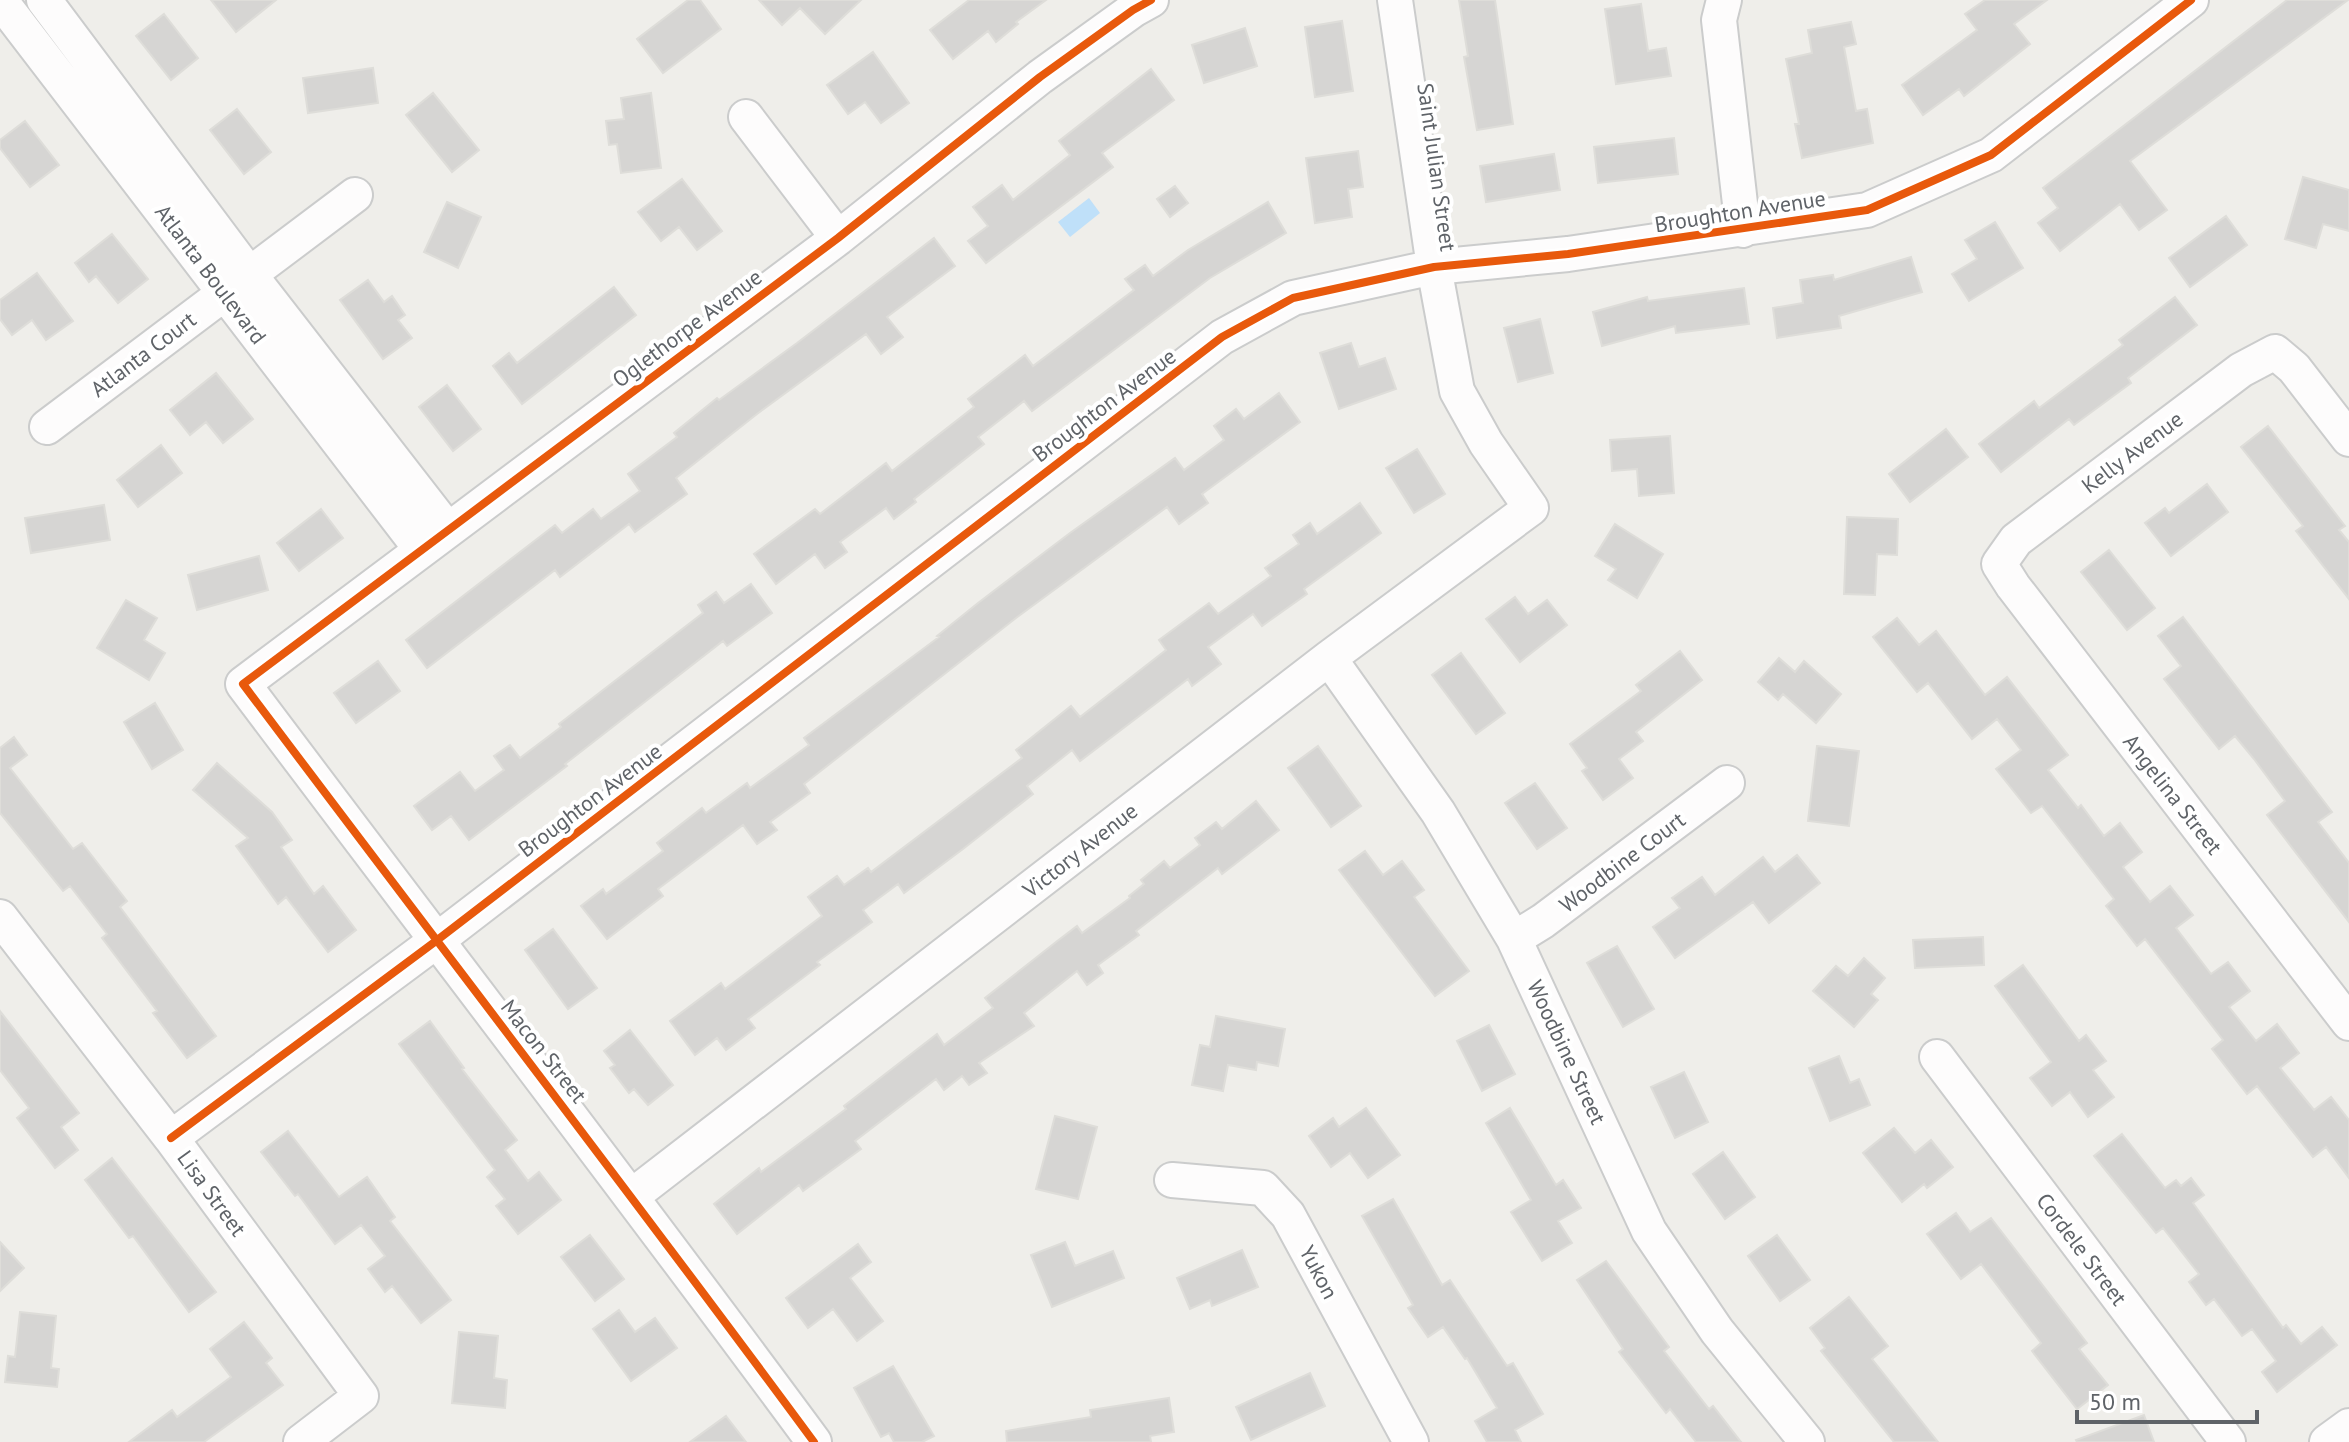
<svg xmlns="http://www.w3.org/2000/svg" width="2349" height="1442" viewBox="0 0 2349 1442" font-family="'PT Sans',sans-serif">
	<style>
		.water { fill: #bfe0f9 }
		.building { fill: #d6d5d3; stroke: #deddd9; stroke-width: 2 }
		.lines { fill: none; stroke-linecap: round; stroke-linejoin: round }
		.minor-casing { stroke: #cbcccc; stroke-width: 38 }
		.minor { stroke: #fdfcfc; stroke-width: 34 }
		.cycleway-casing { stroke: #fff; stroke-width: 13 }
		.cycleway { stroke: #e8590c; stroke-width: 8 }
		.labels { text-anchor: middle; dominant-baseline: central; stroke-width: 8; stroke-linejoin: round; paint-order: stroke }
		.street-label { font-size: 22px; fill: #5f6368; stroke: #fff }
	</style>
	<rect width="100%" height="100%" fill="#efeeea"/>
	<path class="water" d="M1089 198 1100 213 1070 237 1058 222Z"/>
	<path class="building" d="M211 0H276L236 32Z
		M688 0H700L721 29 663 73 637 39Z
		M759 0H861L825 34 800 8 782 25Z
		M969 0H1046L1016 22 1018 24 996 42 988 31 953 59 930 30Z
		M1459 0H1495L1513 124 1477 130 1464 57 1468 56Z
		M1985 0H2047L2014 24 2030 44 1964 96 1959 89 1923 115 1902 85 1977 30 1965 14Z
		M2287 0H2348L2130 161 2167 210 2139 230 2120 204 2060 251 2038 223 2058 208 2043 188Z
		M1641 4 1648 51 1666 48 1671 76 1616 84 1605 9Z
		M164 14 198 58 171 80 136 36Z
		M1342 21 1353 91 1315 97 1305 27Z
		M1851 22 1856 44 1844 47 1856 111 1867 109 1873 143 1802 158 1795 124H1799L1786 59 1812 53 1808 30Z
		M1245 28 1257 66 1204 83 1192 45Z
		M873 52 909 103 881 123 865 102 848 114 827 85Z
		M373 68 378 103 308 113 303 78Z
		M1151 69 1174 100 1102 153 1113 167 986 263 968 241 988 226 973 207 1002 185 1013 200 1070 155 1059 141Z
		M433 93 479 150 452 172 406 115Z
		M651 93 661 168 621 173 617 144 609 145 606 121 624 119 621 98Z
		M237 109 271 152 244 174 210 130Z
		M25 121 59 165 30 187 0 148V140Z
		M1674 138 1678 174 1598 183 1594 147Z
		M1358 151 1363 187 1348 189 1352 217 1315 223 1306 158Z
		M1554 154 1560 190 1486 202 1480 166Z
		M2303 177 2349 190V231L2323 224 2316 248 2285 239Z
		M682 179 722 231 697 250 679 227 661 241 638 212Z
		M1175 186 1188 203 1170 217 1157 199Z
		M447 202 481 217 458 268 424 252Z
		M1268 202 1286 233 1210 278 1032 411 1024 401 978 437 984 444 914 499 916 502 894 519 886 508 840 542 847 552 825 568 815 554 776 584 754 554 815 509 820 514 886 463 892 471 974 407 968 399 1025 355 1033 366 1134 290 1125 279 1145 265 1153 276 1188 250Z
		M2226 216 2247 245 2190 287 2169 258Z
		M1995 222 2023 268 1969 301 1952 274 1977 259 1965 240Z
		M112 234 148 279 118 303 96 276 89 282 75 263Z
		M934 238 955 266 887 317 903 337 881 354 866 334 757 414 676 478 687 494 635 532 629 524 560 577 555 570 427 668 406 640 555 525 562 533 593 509 601 519 640 491 628 474 677 437 674 433 717 398 719 400 797 343Z
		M1911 257 1922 292 1839 316 1841 328 1777 338 1773 308 1803 303 1800 280 1833 275 1834 280Z
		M37 273 73 321 46 340 32 320 12 335 0 319V300Z
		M368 280 384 302 392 296 405 315 398 320 412 338 383 359 340 300Z
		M614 287 636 315 522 404 493 366 509 353 517 363Z
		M1744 288 1749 324 1676 333 1675 326 1602 346 1593 312 1647 297 1648 301Z
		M2175 297 2197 325 2128 378 2131 383 2074 425 2069 419 2001 472 1979 444 2034 401 2039 408 2123 345 2119 340Z
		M1540 319 1553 373 1518 382 1504 328Z
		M1351 343 1359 367 1385 358 1396 389 1339 409 1320 353Z
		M216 373 253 419 223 443 206 422 190 435 170 410Z
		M447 385 481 429 453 451 419 407Z
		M1279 393 1300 422 1202 494 1208 503 1179 524 1167 507 1016 618 804 784 810 793 770 822 777 830 757 844 743 825 658 889 663 896 607 939 581 906 603 889 606 894 663 851 657 843 702 808 706 813 747 783 750 788 809 745 804 738 939 637 937 636 978 603 1070 533 1175 458 1184 470 1224 440 1214 426 1236 409 1244 419Z
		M2268 426 2345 526 2339 530 2349 542V599L2296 531 2303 526 2241 447Z
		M1946 429 1968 457 1910 502 1889 474Z
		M1670 436 1674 493 1639 496 1637 469 1612 471 1610 440Z
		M161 445 182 473 138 507 117 480Z
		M1417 449 1445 494 1414 513 1386 468Z
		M2207 484 2228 512 2171 556 2145 523 2165 508 2169 513Z
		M1360 503 1381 533 1304 589 1307 594 1262 626 1253 614 1208 647 1221 664 1192 686 1188 679 1080 761 1072 750 1027 786 1033 794 963 849 904 893 898 884 863 910 872 922 817 962 820 965 748 1019 755 1028 726 1050 717 1038 695 1055 670 1021 721 983 725 989 822 916 808 897 837 876 844 885 868 868 871 872 1022 758 1016 750 1071 706 1080 717 1166 650 1159 640 1209 603 1218 614 1271 576 1265 568 1299 544 1293 535 1310 523 1317 534Z
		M104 505 110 540 31 553 25 518Z
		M321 509 343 538 299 571 277 543Z
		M1847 517 1898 519 1897 555 1877 554 1875 595 1844 594Z
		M1615 524 1663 554 1637 598 1608 580 1616 569 1595 556Z
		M2109 550 2155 608 2127 630 2081 572Z
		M259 556 268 590 197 610 188 575Z
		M751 584 772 613 727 646 723 641 565 764 567 766 469 840 451 816 432 830 414 806 460 772 475 791 504 770 494 756 510 745 520 758 561 727 559 724 703 613 698 605 716 592 724 603Z
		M1515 597 1528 614 1547 600 1567 625 1520 662 1486 619Z
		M126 600 157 618 144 640 165 653 149 680 97 648Z
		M2183 617 2332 812 2318 822 2349 863V922L2267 815 2285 801 2254 759 2235 736 2219 749 2164 679 2181 666 2158 636Z
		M1897 618 1919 645 1936 631 1985 695 2007 677 2068 755 2048 770 2078 808 2081 805 2104 836 2120 823 2142 852 2123 867 2150 902 2170 886 2193 915 2176 928 2211 974 2228 962 2250 991 2229 1007 2256 1041 2277 1024 2299 1053 2280 1068 2314 1110 2331 1097 2349 1120V1178L2326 1147 2313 1157 2257 1086 2247 1094 2212 1049 2223 1040 2145 939 2137 946 2106 906 2114 899 2042 806 2031 813 1996 769 2021 750 1997 719 1972 739 1928 683 1917 692 1873 637Z
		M1680 651 1702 680 1636 732 1643 741 1619 759 1633 778 1603 800 1582 771 1587 768 1570 744 1641 691 1636 685Z
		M1461 653 1505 713 1476 734 1432 675Z
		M1779 658 1795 672 1804 661 1841 694 1816 723 1783 694 1778 700 1758 682Z
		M378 661 400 691 356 723 334 693Z
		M155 703 183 750 152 769 124 722Z
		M14 737 27 755 10 768 73 849 82 843 127 901 120 907 216 1036 187 1058 153 1013 157 1011 102 938 107 934 70 886 63 891 0 813V748Z
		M1318 746 1361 806 1331 827 1288 768Z
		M1817 746 1859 751 1849 826 1808 821Z
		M217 763 272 812 292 840 281 847 314 894 323 886 356 930 328 952 286 897 278 904 236 846 248 838 193 790Z
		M1535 783 1567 828 1537 849 1505 803Z
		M1256 801 1279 830 1222 874 1218 868 1136 931 1139 935 1098 965 1103 973 1087 985 1077 971 1024 1013 1034 1026 979 1063 987 1073 969 1085 962 1076 944 1090 936 1079 855 1141 861 1149 803 1191 799 1185 737 1234 714 1204 759 1168 761 1172 846 1109 844 1106 937 1034 944 1045 993 1008 985 998 1056 942 1077 926 1082 933 1130 898 1129 896 1144 884 1141 880 1164 861 1170 868 1200 845 1195 838 1216 822 1222 829Z
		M1365 851 1383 875 1402 861 1424 890 1414 897 1469 971 1435 996 1339 870Z
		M1797 855 1820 883 1769 923 1753 902 1675 958 1653 927 1680 908 1672 898 1702 877 1715 895 1763 857 1775 872Z
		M553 929 597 988 568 1009 525 950Z
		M1983 937 1984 965 1915 968 1913 940Z
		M1617 946 1654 1009 1623 1027 1587 963Z
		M1864 958 1885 978 1871 994 1878 1000 1854 1027 1813 991 1836 966 1848 976Z
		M2023 965 2079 1041 2086 1035 2106 1061 2093 1070 2114 1097 2088 1117 2070 1092 2052 1106 2030 1078 2051 1062 1995 986Z
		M0 1011 79 1113 61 1127 78 1150 55 1168 17 1118 29 1108 0 1070Z
		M1216 1016 1285 1029 1278 1066 1257 1062 1256 1070 1228 1065 1223 1091 1192 1085 1200 1045 1210 1047Z
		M430 1021 464 1068 462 1069 517 1140 505 1150 528 1181 539 1172 561 1200 518 1234 496 1206 505 1199 487 1177 495 1170 399 1044Z
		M1489 1025 1515 1074 1482 1091 1457 1041Z
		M630 1030 673 1085 648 1105 634 1089 629 1093 610 1068 615 1065 604 1051Z
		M1839 1056 1850 1083 1859 1079 1870 1105 1830 1121 1809 1068Z
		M1684 1072 1708 1122 1675 1138 1651 1087Z
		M1366 1108 1400 1155 1368 1178 1350 1153 1331 1167 1309 1136 1333 1118 1339 1127Z
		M1510 1108 1556 1185 1563 1180 1581 1208 1558 1221 1572 1243 1542 1261 1511 1212 1531 1200 1486 1123Z
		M1055 1116 1097 1127 1078 1199 1036 1189Z
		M1894 1128 1915 1153 1931 1140 1953 1167 1927 1188 1924 1184 1902 1202 1863 1153Z
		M288 1131 339 1197 367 1177 395 1217 390 1221 451 1300 421 1323 392 1286 385 1292 368 1269 385 1256 361 1225 335 1244 298 1194 295 1196 261 1152Z
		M2122 1134 2165 1188 2176 1180 2181 1186 2191 1178 2204 1195 2193 1203 2283 1328 2286 1325 2301 1344 2322 1327 2337 1345 2277 1392 2262 1372 2276 1361 2252 1329 2242 1336 2214 1299 2206 1305 2189 1282 2199 1274 2163 1228 2156 1233 2094 1156Z
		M1723 1152 1755 1197 1725 1219 1693 1174Z
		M112 1158 216 1292 189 1312 133 1236 129 1238 85 1180Z
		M1393 1199 1442 1285 1450 1280 1507 1366 1513 1363 1543 1414 1515 1430 1521 1442H1487L1475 1421 1497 1408 1467 1358 1465 1359 1443 1327 1428 1337 1408 1308 1413 1305 1362 1216Z
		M1956 1213 1970 1232 1991 1218 2087 1343 2079 1349 2108 1385 2077 1409 2032 1351 2041 1343 1981 1264 1961 1279 1927 1234Z
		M590 1235 624 1279 595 1301 561 1257Z
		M1777 1235 1810 1280 1780 1301 1748 1256Z
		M0 1242 24 1268 0 1291Z
		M1065 1242 1075 1266 1113 1251 1124 1278 1052 1307 1031 1255Z
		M858 1244 871 1262 850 1278 883 1321 857 1341 833 1309 808 1328 786 1298Z
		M1242 1250 1258 1287 1212 1306 1210 1300 1190 1309 1177 1278Z
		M1606 1261 1669 1347 1664 1351 1709 1409 1713 1406 1741 1442H1696L1670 1409 1666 1413 1619 1352 1623 1349 1577 1280Z
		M1849 1297 1888 1346 1872 1359 1938 1442H1894L1821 1351 1825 1348 1810 1328Z
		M619 1310 635 1332 655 1318 677 1348 631 1381 593 1329Z
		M20 1312 56 1316 51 1368 59 1369 57 1387 5 1382 8 1356 15 1357Z
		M244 1322 272 1358 266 1363 283 1385 204 1442H129L172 1410 177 1417 231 1377 210 1349Z
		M459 1332 498 1336 494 1378 507 1380 505 1408 452 1403Z
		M893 1366 934 1436 922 1442H894L889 1433 881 1437 854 1388Z
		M1310 1373 1325 1406 1251 1440 1236 1407Z
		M1169 1398 1174 1432 1150 1436 1151 1442H1007L1006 1431 1091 1417 1090 1410Z
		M2144 1415 2154 1442H2077L2076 1440Z
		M726 1416 746 1442H690Z"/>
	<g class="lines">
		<g class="minor-casing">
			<path id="minor" d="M0 0 421 549
				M44 0 249 274 447 529
				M1724 0 1719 20 1743 230
				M746 117 838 238
				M47 427 355 195
				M2349 439 2294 368 2275 352 2241 370 2016 540 1999 564 2013 586 2349 1023
				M1329 658 1438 812 1514 939 1649 1231 1717 1331 1807 1442
				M0 917 171 1138 361 1396 301 1442
				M1514 939 1543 921 1727 783
				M1937 1057 2228 1442
				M171 1138 436 941 1222 337 1293 298 1434 267 1568 254 1867 210 1991 155 2191 0
				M1172 1180 1263 1188 1288 1215 1411 1442
				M632 1196 1329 658 1531 508 1486 443 1457 391 1434 267 1395 0
				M814 1442C626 1187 433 937 243 684L838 238 1040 77 1133 10 1151 0
				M2327 1442 2349 1426"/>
		</g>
		<use href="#minor" class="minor"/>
		<g class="cycleway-casing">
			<path id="cycleway" d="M171 1138 436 941 1222 337 1293 298 1434 267 1568 254 1867 210 1991 155 2191 0
				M814 1442C626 1187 433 937 243 684L838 238 1040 77 1133 10 1151 0"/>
		</g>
		<use href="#cycleway" class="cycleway"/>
	</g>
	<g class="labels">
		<g class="street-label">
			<text transform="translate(1437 167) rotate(82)">Saint Julian Street</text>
			<text transform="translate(1740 211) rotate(-9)">Broughton Avenue</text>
			<text transform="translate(211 274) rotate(53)">Atlanta Boulevard</text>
			<text transform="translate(687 328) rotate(-37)">Oglethorpe Avenue</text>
			<text transform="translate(143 354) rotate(-37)">Atlanta Court</text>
			<text transform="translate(1104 405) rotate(-37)">Broughton Avenue</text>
			<text transform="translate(2132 452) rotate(-37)">Kelly Avenue</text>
			<text transform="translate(2173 794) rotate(52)">Angelina Street</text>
			<text transform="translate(590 800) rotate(-37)">Broughton Avenue</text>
			<text transform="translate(1080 850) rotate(-38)">Victory Avenue</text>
			<text transform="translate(1622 862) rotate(-37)">Woodbine Court</text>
			<text transform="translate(544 1051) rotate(52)">Macon Street</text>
			<text transform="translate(1567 1052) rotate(65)">Woodbine Street</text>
			<text transform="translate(212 1193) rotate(54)">Lisa Street</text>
			<text transform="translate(2082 1249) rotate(53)">Cordele Street</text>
			<text transform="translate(1319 1272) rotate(62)">Yukon</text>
		</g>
	</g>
	<path d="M2077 1410v12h180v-12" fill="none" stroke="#5f6368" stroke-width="4"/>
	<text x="2089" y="1410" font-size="24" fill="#5f6368" stroke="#ffffff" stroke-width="6" paint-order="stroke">50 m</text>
</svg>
